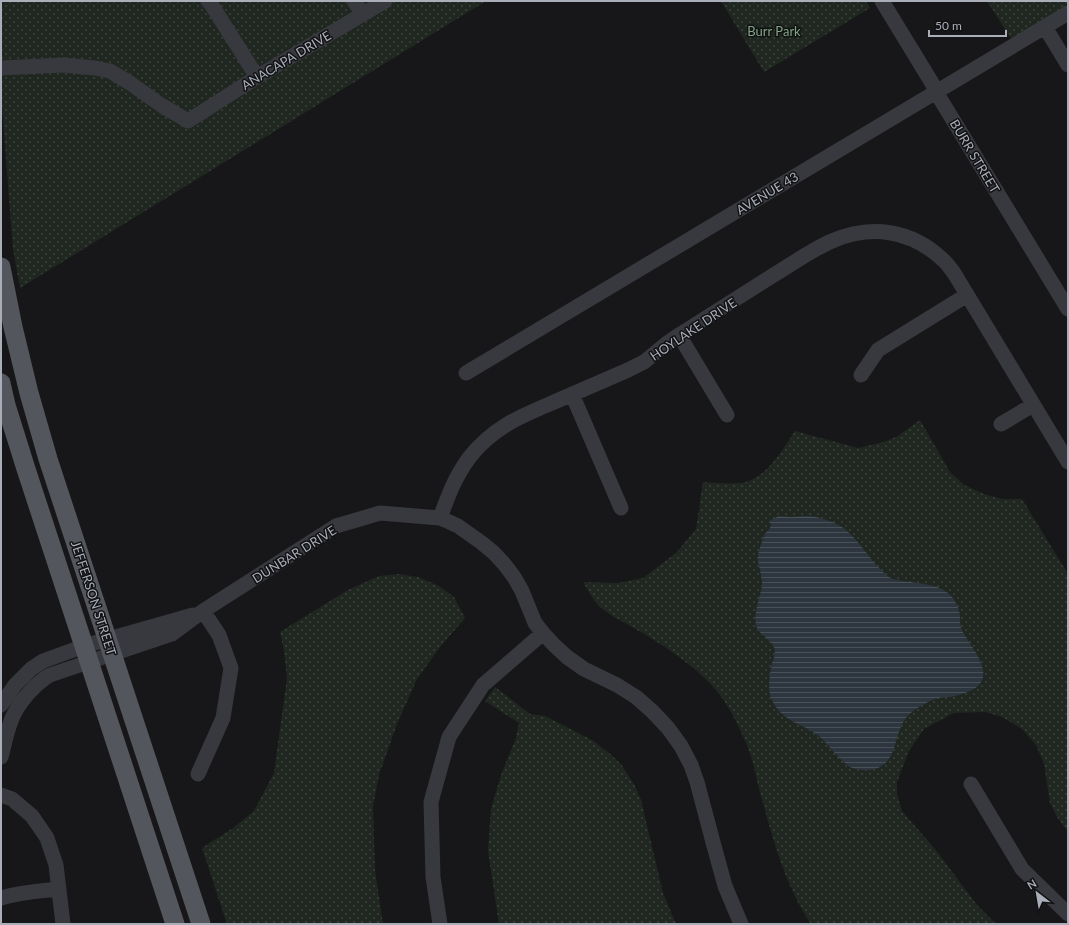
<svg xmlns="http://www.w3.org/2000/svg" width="1069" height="925" viewBox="0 0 1069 925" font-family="Lato,sans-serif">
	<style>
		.grass { fill: url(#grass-dots) }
		.water { fill: url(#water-rules) }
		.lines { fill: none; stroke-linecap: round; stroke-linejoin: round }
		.minor { stroke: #38393e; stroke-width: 15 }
		.major { stroke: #54565d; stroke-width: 19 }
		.labels { text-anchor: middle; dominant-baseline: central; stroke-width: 3; stroke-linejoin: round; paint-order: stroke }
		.park-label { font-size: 13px; fill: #80a484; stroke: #121214 }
		.street-label { font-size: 13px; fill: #a9aeb9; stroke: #121214 }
	</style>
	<defs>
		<pattern id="grass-dots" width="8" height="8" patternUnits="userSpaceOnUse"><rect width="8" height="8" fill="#1f2720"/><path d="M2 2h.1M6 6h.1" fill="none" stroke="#3d443e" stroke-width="1.8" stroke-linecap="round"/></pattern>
		<pattern id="water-rules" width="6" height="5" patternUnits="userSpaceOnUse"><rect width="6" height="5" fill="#2d363e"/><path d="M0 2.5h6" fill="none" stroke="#495158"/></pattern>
	</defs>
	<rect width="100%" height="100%" fill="#171719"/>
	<path class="grass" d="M3 1H486L20 288 13 249 1 95V10Z
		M721 1H866L870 8 764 72Z
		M987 1H1068V12L1015 45Z
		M920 420 950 472 964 485 984 494 1002 499H1022L1068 574V832L1057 817 1050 803 1044 764 1036 745 1022 729 1002 717 985 712 954 713 924 729 909 751 897 782V794L902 811 935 849 977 905 996 924H811C784 884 772 835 759 789 756 775 753 761 748 748 741 731 733 714 723 699 704 672 667 647 639 631 626 623 612 617 600 607 594 602 588 590 583 582L618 583 643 578 676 553 696 529 703 482C715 483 729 484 741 483 768 478 781 451 795 431L858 448 884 442 898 436Z
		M399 574 418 577 439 586 454 597 465 618 440 647 417 679 397 724 379 775 373 806 375 870 383 924H227L202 848 233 828 254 811 274 773 287 678 284 651 280 632 348 590 379 576Z
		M495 687 530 714 545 716 592 740 609 753 621 764 635 786 641 800 663 893 676 924H499L488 851 491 809 501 775 516 738 519 723 485 701Z"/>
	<path class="water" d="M779 516C782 516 786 517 790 517 795 517 800 516 805 516 819 516 835 522 845 529 851 534 856 540 861 546 870 557 878 569 889 577 893 580 899 580 904 581 919 584 935 583 948 593 955 599 959 607 960 616 960 620 960 624 961 628 967 643 995 670 978 686 973 691 957 696 950 697 946 697 942 697 938 698 933 699 926 703 921 706 915 709 910 713 906 718 892 736 899 768 868 770 861 770 856 770 850 767 838 759 830 746 820 737 805 724 788 724 776 707 766 694 769 678 772 663 773 660 775 655 775 652 775 641 762 637 757 628 752 616 760 598 762 586 763 576 757 564 758 556 758 552 763 538 765 534 767 531 771 528 771 524 770 523 769 522 769 521Z"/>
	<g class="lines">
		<path class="minor" d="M208 1 211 4 257 77
			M354 1 363 14
			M882 1 932 83 936 92 1068 309
			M1045 27 1068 65
			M1 68 63 65 95 68 110 71 130 83 161 105 188 121 257 77 385 1
			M679 335 727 415
			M466 373 1068 13
			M861 375 878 350 967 295
			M572 394 621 508
			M1001 424 1033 405
			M440 518C448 496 455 477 469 458 492 428 519 417 552 403 577 392 603 381 628 370L644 362 666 344 679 335C709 316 739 297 769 278 789 266 811 250 832 241 871 224 911 230 942 259 947 263 950 268 954 273L1068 462
			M1 705 15 685 31 669 43 661 84 646 193 615
			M1 757C5 743 7 728 14 714 21 700 36 683 50 675L172 634 203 611 336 526 380 513 440 518 445 520 458 526 482 543 494 553 505 565 514 577 522 591 535 623 543 633 554 645 567 657 584 669 617 685 636 697 652 711 668 728 681 746 691 765 697 782 714 846 725 886 741 924
			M198 774 223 718 231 668 219 635 203 611
			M971 784 1022 869 1068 914
			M1 795 12 799 32 816 47 838 56 865 63 924
			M1 898C20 892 39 891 58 889
			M440 924 433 877 431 802 449 737 483 685 543 633"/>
		<path class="major" d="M1 267 13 327 29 393 48 459 201 924
			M1 383 6 405 26 469 175 924"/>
	</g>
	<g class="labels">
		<g class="park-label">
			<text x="774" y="31">Burr Park</text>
		</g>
		<g class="street-label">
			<text transform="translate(286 60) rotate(-31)">ANACAPA DRIVE</text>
			<text transform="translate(975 156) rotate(59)">BURR STREET</text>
			<text transform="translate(767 193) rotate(-31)">AVENUE 43</text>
			<text transform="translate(693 329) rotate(-34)">HOYLAKE DRIVE</text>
			<text transform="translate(294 554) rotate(-32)">DUNBAR DRIVE</text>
			<text transform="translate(94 598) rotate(72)">JEFFERSON STREET</text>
		</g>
	</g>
	<rect width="1069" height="925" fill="none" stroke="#a9aeb9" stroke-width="4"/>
	<g transform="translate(1037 893) rotate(329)" stroke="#121214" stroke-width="3" paint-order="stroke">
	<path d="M0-3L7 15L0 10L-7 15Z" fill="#a9aeb9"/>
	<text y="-6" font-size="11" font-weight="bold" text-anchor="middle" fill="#a9aeb9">N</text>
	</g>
	<path d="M929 30v6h77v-6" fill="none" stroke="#a9aeb9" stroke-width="2"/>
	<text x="935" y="30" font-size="12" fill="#a9aeb9" stroke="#121214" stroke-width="3" paint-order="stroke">50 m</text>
</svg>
